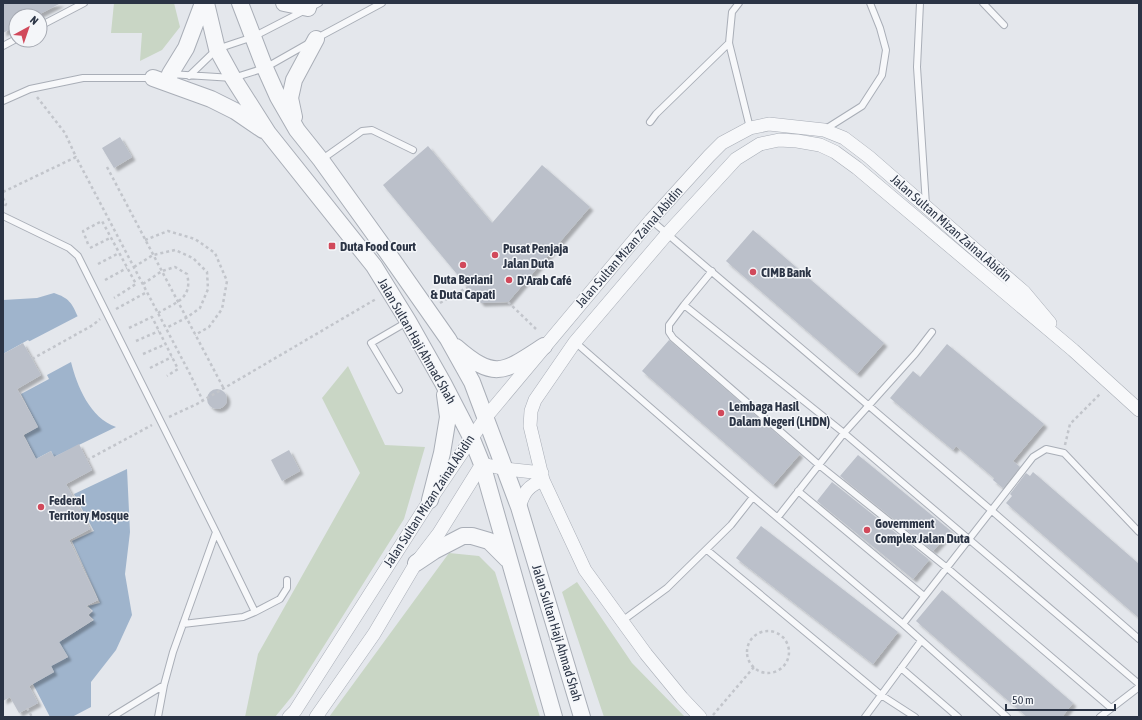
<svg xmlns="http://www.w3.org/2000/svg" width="1142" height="720" viewBox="0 0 1142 720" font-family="'Asap Condensed',sans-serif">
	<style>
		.green { fill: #c9d6c5 }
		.water { fill: #9fb4cc }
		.pier { fill: #e4e7ec }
		.building { fill: #bbc0ca; filter: url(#shadow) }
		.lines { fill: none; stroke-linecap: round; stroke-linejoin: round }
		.service-casing { stroke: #a9aeb7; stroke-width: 8 }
		.minor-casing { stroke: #a9aeb7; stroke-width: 14 }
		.tertiary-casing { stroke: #a9aeb7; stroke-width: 18 }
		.path { stroke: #c2c5cb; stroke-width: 2.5; stroke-dasharray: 3 3; stroke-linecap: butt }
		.service { stroke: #f7f8fa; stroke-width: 6 }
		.minor { stroke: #f7f8fa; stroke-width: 13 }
		.tertiary { stroke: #f7f8fa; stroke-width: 16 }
		.poi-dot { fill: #d1495b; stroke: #f4f6f9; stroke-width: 1.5 }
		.labels { text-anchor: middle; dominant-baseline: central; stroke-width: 3; stroke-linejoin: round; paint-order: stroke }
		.street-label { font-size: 13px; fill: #2b3445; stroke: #f4f6f9 }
		.poi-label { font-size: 13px; font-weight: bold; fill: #2b3445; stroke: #f4f6f9; text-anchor: start }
	</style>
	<defs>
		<filter id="shadow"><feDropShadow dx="3.5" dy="3.5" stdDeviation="1" flood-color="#0004"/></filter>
	</defs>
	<rect width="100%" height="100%" fill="#e4e7ec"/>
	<path class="green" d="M114 3H174L180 27 162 50 140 61 142 33H111Z
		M348 366 385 445 425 447 404 519 293 695 275 717H245L258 654 360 473 322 398Z
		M449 553 479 556 495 572 540 717H329Z
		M577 582 632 663 685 717H604L562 592Z"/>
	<path class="water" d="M54 293C69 298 72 303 78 317L30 342 28 340 3 354V300L37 298Z
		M71 362C77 386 90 418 116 427L54 457 51 451 36 459 24 435 38 427 21 394 49 379 47 375Z
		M127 469 130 532 125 574 132 615 116 650 91 682V707L72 717H50L33 684 54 672 51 666 68 657 59 642 94 620 89 615 93 611 88 606 100 603 72 541 94 531 74 494Z"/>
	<path class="pier" d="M80 315 79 319 31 344 28 342Z"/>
	<path class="building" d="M3 3H61L36 16H16V26L3 33Z
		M120 137 132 157 114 168 102 148Z
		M428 146 492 223 542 165 590 207 508 302 481 303 383 185Z
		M753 230 884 343 857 374 726 261Z
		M669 340 800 454 773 485 642 371Z
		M23 343 41 375 17 389 38 427 23 435 36 459 51 451 54 457 79 444 92 470 66 484 90 529 69 540 98 600 86 606 92 611 88 615 93 620 59 642 68 657 51 666 54 672 29 686 38 703 19 713 10 697 3 701V354Z
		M947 344 1044 424 1013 461 1020 467 1003 488 993 480 994 478 956 446 953 450 890 398 913 371 920 377Z
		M207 399a10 10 0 1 1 20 0a10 10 0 1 1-20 0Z
		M289 450 300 471 282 481 271 460Z
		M858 455 951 531 933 551 840 476Z
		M1033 472 1139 564V618L1006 503 1012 496 1010 494 1026 473 1030 476Z
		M832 482 927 558 929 560 913 579 817 501Z
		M761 526 898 632 873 664 736 558Z
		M942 590 1073 703 1062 717H1027L916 621Z"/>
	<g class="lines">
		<g class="service-casing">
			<path id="service" d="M739 3 732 12 729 43 750 128
				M920 3 917 67 926 205
				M983 3 1004 25
				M40 26 84 3
				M317 38 382 3
				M3 46 16 39
				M170 74 233 78 265 68 309 43
				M189 76 217 49 253 37 319 3
				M3 101 30 89 83 78H154
				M650 122 656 114 729 43
				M824 130 862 106 882 75 886 50 880 28 870 3
				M321 160 362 131 372 130 413 150
				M3 216 69 248 78 256 216 532 173 652 164 685 112 717
				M651 220 991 510 1139 639
				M712 271 684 305 669 325V332L673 338 819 465 946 567 1111 708
				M684 305 844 433 1139 684
				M575 342 753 497 903 624 1007 717
				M399 390 371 343 407 322
				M798 491 924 596
				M778 517 844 433 915 354 932 332
				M216 532 255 612
				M707 550 881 695 915 717
				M622 621 667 588 731 525 753 497
				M183 624 243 617 255 612 280 599 287 588V580
				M903 624 1033 457 1046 449 1064 453 1139 532
				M901 668 958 717
				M158 717 164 685
				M865 717 921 641
				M1100 717 1139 687"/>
		</g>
		<g class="minor-casing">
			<path id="minor" d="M519 507C524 492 528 486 543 480
				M289 717 295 711 430 500 486 417 651 220 709 156 722 143 750 128 769 124 824 130 844 138 869 157 1024 292 1050 323
				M316 717 374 634 416 563 439 533 482 464 506 469 542 473
				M700 717 682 698 646 654 585 570 543 480 530 426 531 411 535 400 575 342 667 234 736 159 760 144 779 140 797 141 820 145 835 152 857 168 1073 350 1139 410"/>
		</g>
		<g class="tertiary-casing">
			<path id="tertiary" d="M206 3 217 49 233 78 268 133 374 266 408 321 443 383 471 437 482 464 554 717
				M240 3 265 68 278 97 297 130 321 160 380 242 448 339 472 382 519 507 582 717
				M284 3 308 8
				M170 74 186 48 203 3
				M153 78 211 99 235 111 263 130
				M294 117 290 98 294 80 316 39
				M456 347C495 381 504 372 544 346
				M430 500 442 453 448 417 445 395
				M416 563 434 551 463 536H472L489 541 507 559"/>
		</g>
		<path class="path" d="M37 97 65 133 76 157
			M107 167 224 389
			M3 192 76 157 190 374 203 401
			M3 198 6 204 4 208
			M145 240 168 231 195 239 215 253 227 281 222 309 209 327 195 335
			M88 244 83 231 102 221 136 284 114 298
			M90 248 110 238
			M98 264 119 253
			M134 267 153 255 175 250 193 258 207 272 208 289 200 308 186 318 166 328
			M105 280 127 268
			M143 284 162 271 175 267 187 274C193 299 176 302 158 313
			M508 302 536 329
			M440 303 468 287
			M116 309 147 292
			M129 328 152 317 178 369 167 376
			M136 341 159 331
			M143 354 166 344
			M32 359 93 325 100 319
			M150 368 172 357
			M169 417 197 404 376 299
			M1065 445 1070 424 1101 393
			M87 460 152 425
			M747 652a21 21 0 1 1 42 0a21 21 0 1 1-42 0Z
			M27 708 32 717
			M713 715 754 667"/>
		<use href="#service" class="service"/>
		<use href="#minor" class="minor"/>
		<use href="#tertiary" class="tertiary"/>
	</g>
	<g class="poi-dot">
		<rect x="328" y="242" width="8" height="8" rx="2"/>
		<circle cx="495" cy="255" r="4"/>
		<circle cx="463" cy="265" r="4"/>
		<circle cx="753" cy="272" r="4"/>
		<circle cx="509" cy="280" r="4"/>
		<circle cx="721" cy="413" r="4"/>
		<circle cx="41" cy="507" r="4"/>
		<circle cx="867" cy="530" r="4"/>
	</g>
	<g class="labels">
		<g class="street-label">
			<text transform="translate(951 228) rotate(41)">Jalan Sultan Mizan Zainal Abidin</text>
			<text transform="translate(629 247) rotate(-49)">Jalan Sultan Mizan Zainal Abidin</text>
			<text transform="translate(417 341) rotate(60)">Jalan Sultan Haji Ahmad Shah</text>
			<text transform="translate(429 501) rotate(-57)">Jalan Sultan Mizan Zainal Abidin</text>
			<text transform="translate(557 633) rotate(73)">Jalan Sultan Haji Ahmad Shah</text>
		</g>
		<g class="poi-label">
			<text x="340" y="246">Duta Food Court</text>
			<text x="503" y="248">Pusat Penjaja<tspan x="503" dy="15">Jalan Duta</tspan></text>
			<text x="761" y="272">CIMB Bank</text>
			<text x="463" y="279" text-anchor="middle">Duta Beriani<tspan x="463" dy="15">&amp; Duta Capati</tspan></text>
			<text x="517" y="280">D'Arab Café</text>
			<text x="729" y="406">Lembaga Hasil<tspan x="729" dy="15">Dalam Negeri (LHDN)</tspan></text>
			<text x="49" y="500">Federal<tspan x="49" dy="15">Territory Mosque</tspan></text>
			<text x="875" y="523">Government<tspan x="875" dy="15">Complex Jalan Duta</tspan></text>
		</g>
	</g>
	<rect width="1142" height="720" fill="none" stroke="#2b3445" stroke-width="8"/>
	<g transform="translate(28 28) rotate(40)"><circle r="19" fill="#f4f6f9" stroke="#a4a8b1"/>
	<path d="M0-3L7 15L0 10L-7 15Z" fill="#d1495b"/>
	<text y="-6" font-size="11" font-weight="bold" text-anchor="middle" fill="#2b3445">N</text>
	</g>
	<path d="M1006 704v6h109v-6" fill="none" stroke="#2b3445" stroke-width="2"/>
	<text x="1012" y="704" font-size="12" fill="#2b3445" stroke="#f4f6f9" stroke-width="3" paint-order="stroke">50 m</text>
</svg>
